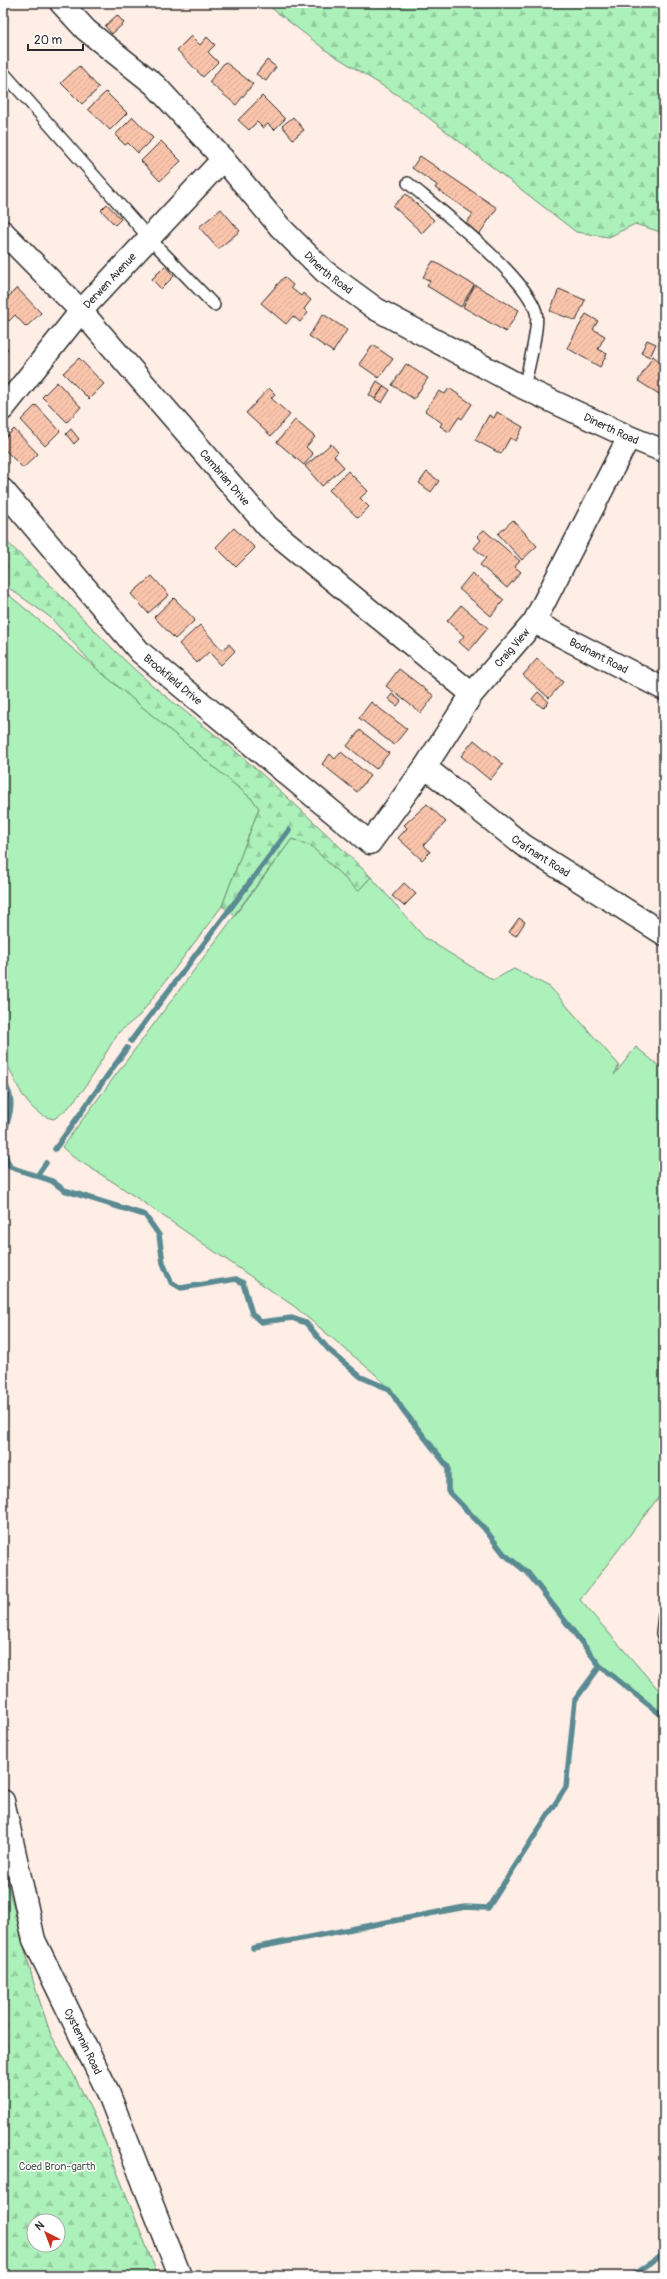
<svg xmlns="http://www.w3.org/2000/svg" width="667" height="2279" viewBox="0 0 667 2279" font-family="Pangolin,sans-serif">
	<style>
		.green { fill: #acf0ba; stroke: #6c8e72 }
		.forest { fill: url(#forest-firs); stroke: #6c8e72; fill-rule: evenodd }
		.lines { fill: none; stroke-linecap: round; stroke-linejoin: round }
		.stream { stroke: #5a8a92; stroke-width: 5.5 }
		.building { fill: url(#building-hatch); stroke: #2b2b2b }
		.lane-casing { stroke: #2b2b2b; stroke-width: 14 }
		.street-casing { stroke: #2b2b2b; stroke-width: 25 }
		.secondary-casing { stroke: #2b2b2b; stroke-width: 25 }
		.lane { stroke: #fff; stroke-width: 11 }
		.street { stroke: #fff; stroke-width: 22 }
		.secondary { stroke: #fff; stroke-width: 22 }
		.labels { text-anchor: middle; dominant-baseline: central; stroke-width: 3; stroke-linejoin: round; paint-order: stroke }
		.street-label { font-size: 11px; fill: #2b2b2b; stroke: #fff }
		.park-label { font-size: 11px; fill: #4b5c4f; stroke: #fff }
	</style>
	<defs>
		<pattern id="forest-firs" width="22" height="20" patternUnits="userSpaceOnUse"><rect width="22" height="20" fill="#acf0ba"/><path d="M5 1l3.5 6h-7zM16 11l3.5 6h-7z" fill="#94cea0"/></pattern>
		<pattern id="building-hatch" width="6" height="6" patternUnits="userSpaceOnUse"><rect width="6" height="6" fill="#fbc5ac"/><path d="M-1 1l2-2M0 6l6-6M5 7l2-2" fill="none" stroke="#d7a994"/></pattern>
	</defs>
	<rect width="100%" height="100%" fill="#feeee6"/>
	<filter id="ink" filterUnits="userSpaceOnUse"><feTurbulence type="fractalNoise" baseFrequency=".025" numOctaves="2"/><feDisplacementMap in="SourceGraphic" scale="8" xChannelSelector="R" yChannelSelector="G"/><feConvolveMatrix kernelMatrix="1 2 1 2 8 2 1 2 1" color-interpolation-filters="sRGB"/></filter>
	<g filter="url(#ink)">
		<path class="green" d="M3 590 252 799 259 808 222 906 140 1015 118 1033 84 1089 67 1109 54 1119C25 1115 15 1078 3 1055Z
			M292 839 311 846 358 891 371 877 425 938 493 980 514 969 550 987 619 1065 614 1075 636 1047 664 1070V1490L580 1600 664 1696V1717L600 1666 528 1573 504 1554 484 1528 448 1491V1467L389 1389 375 1374 295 1307 121 1187 73 1157 62 1147Z"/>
		<path class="forest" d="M265 3H664V233L635 224 609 237 576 232 407 101 327 51Z
			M3 538C54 586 99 639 152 685 178 707 206 727 233 749 281 790 326 833 371 877L358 891 311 846 292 839 234 915 222 906 259 808 252 799 97 669 50 617 3 584Z
			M3 1867 34 1984 51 2035 75 2077 99 2126 158 2276H3ZM34 2221H58V2245H34Z"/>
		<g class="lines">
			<path class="stream" d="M131 1041 289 830
				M3 1082C17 1100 9 1117 3 1136
				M55 1149 127 1048
				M3 1150 10 1167 52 1181 64 1190 145 1215 159 1235 163 1263 171 1282 181 1288 236 1279 243 1283 252 1314 261 1322 292 1318 306 1323 329 1350 361 1377 389 1389 403 1410 448 1467V1491L484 1528 504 1554 528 1573 600 1666 664 1717
				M37 1176 46 1163
				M253 1948 465 1907 488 1908 566 1787 575 1700 600 1666
				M631 2276 664 2254"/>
		</g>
		<path class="building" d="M117 15 124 23 112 34 105 26Z
			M191 36 200 45 207 37 215 45 208 52 218 62 203 77 177 50Z
			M267 60 276 67 266 81 256 74Z
			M225 62 253 84 236 105 209 82Z
			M79 66 99 88 82 104 61 83Z
			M106 92 127 113 110 130 88 109Z
			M262 96 285 119 274 130 268 124 263 128 257 122 249 130 238 120Z
			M133 117 153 138 138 153 128 143 125 145 115 135Z
			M293 117 304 130 293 139 282 126Z
			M161 141 181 161 160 181 141 161Z
			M420 156 497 208 478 236 464 226 473 214 435 188 437 185 412 168Z
			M406 194 434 220 422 233 393 206Z
			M107 204 121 219 115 225 101 210Z
			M221 209 240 231 218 249 199 227Z
			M433 261 474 285 461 307 427 286 430 281 423 277Z
			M165 266 174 276 161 289 152 279Z
			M284 277 293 285 291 288 301 296 303 293 311 300 304 309 308 313 300 322 293 316 286 324 261 303Z
			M475 285 519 310 506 332 463 307Z
			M17 288 41 313 26 327 15 315 9 321 3 315V302Z
			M559 289 585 300 576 321 550 311Z
			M323 314 347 330 333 352 309 336Z
			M586 314 598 321 593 329 605 336 598 349 607 354 600 367 567 348Z
			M647 340 656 344 650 357 641 353Z
			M3 344 8 349 3 354Z
			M373 345 393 359 379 378 359 364Z
			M653 356 664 365V397L638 381Z
			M79 358 104 384 89 399 63 373Z
			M406 364 428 378 414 399 392 385Z
			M377 381 384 386 375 399 369 395Z
			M57 382 81 407 67 422 42 397Z
			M384 386 390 390 382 403 375 399Z
			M269 388 275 394 271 398 290 415 271 436 246 413Z
			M449 388 472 404 462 419 459 417 449 432 440 426 442 423 425 411 439 391 445 394Z
			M36 405 60 431 45 446 21 420Z
			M497 412 523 427 516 441 510 438 501 454 475 440 489 415 494 418Z
			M295 420 315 437 306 447 313 454 304 465 277 442Z
			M14 429 38 454 23 468 3 448V440Z
			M71 429 79 439 74 444 66 434Z
			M331 444 338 452 334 456 344 467 322 486 305 466Z
			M348 471 368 491 360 498 369 507 358 518 329 490Z
			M427 472 439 481 431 492 419 483Z
			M513 520 537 546 522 560 498 534Z
			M234 528 255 548 236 567 216 547Z
			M484 530 520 561 515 567 521 572 507 588 480 565 486 558 474 548 481 540 477 536Z
			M472 573 504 600 491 616 459 589Z
			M152 576 169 595 148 613 131 594Z
			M174 598 195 620 175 639 154 617Z
			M461 605 488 628 469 651 459 642 464 636 447 621Z
			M200 625 222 650 229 644 235 651 221 665 209 652 197 663 179 644Z
			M537 659 563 682 549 698 523 675Z
			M399 669 434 696 421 713 386 686Z
			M538 692 549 702 543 708 532 699Z
			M392 694 401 701 397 706 388 699Z
			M371 702 407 729 394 745 359 718Z
			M360 730 389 753 376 769 347 746Z
			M474 740 503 764 490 780 461 756Z
			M341 752 370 776 357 792 322 764 330 754 335 759Z
			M427 804 446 822 424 845 430 852 422 860 398 838 407 828 404 825Z
			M404 883 416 894 404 906 392 896Z
			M519 918 525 922 516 936 509 932Z"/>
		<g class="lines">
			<g class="lane-casing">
				<path id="lane" d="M3 72 149 238 214 305
					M408 183C440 210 525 275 536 312 540 326 527 372 524 388
					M664 1615 662 1633 664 1641"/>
			</g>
			<g class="street-casing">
				<g id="street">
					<path id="s1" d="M3 232 81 311 268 527 472 694"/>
					<path id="s2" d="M3 409 81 311 223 159"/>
					<path id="s3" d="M3 490 140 652 370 843 425 767 472 694 534 622 629 437"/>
					<path id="s4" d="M534 622 664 689"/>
					<path id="s5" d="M425 767 523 845 664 934"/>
					<path id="s6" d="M3 1801 34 1940 108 2092 180 2276"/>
				</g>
			</g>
			<g class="secondary-casing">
				<g id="secondary">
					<path id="s7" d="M61 3 86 30 155 85 223 159 280 227 324 271 376 309 524 388 629 437 664 451"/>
				</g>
			</g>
			<use href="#lane" class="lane"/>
			<use href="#street" class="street"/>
			<use href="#secondary" class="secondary"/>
		</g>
	</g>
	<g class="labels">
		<g class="street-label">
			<text stroke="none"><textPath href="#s7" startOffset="381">Dinerth Road</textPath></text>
			<text stroke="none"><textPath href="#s2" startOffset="167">Derwen Avenue</textPath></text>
			<text stroke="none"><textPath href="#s7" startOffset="705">Dinerth Road</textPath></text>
			<text stroke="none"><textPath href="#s1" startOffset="331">Cambrian Drive</textPath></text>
			<text stroke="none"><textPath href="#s3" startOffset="753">Craig View</textPath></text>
			<text stroke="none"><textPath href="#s4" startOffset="73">Bodnant Road</textPath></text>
			<text stroke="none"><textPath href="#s3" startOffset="255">Brookfield Drive</textPath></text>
			<text stroke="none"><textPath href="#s5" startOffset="146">Crafnant Road</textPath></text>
			<text stroke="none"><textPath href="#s6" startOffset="255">Cystennin Road</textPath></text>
		</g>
		<g class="park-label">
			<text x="57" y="2166">Coed Bron-garth</text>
		</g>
	</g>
	<rect width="667" height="2279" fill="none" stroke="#fff" stroke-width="16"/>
	<rect x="8" y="8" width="651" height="2263" fill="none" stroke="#2b2b2b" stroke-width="1.5" filter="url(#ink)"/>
	<g transform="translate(46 2233) rotate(318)"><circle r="19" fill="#ffffff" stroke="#aaaaaa"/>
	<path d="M0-3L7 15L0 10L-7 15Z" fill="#c8321e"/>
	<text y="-6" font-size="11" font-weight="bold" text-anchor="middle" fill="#2b2b2b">N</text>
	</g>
	<path d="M28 44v6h55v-6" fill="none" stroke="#2b2b2b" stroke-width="2"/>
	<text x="34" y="44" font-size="12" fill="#2b2b2b" stroke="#ffffff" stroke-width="3" paint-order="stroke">20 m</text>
</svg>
